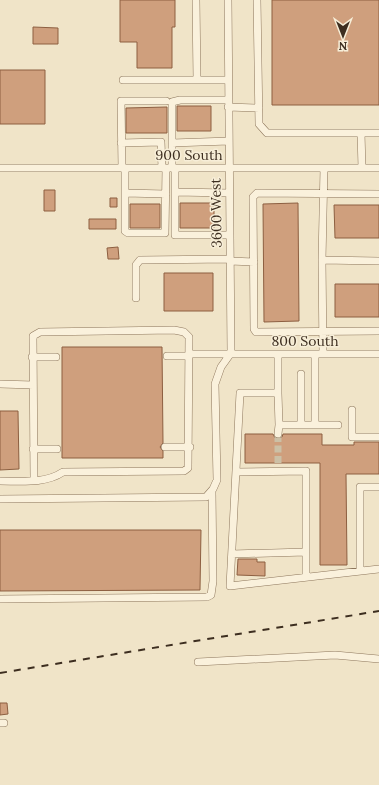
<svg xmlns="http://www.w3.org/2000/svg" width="379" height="785" viewBox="0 0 379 785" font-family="Lora,serif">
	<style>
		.building { fill: #cf9f7d; stroke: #8d5f41 }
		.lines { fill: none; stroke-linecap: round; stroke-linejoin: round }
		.minor-tunnel { stroke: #ccc0a6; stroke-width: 7; stroke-dasharray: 7 3.5; stroke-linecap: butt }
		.minor-casing { stroke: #8d765c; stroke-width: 8 }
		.minor { stroke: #faf1dc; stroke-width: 7 }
		.rail { stroke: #3d2e20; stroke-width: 2; stroke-dasharray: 7 7; stroke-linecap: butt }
		.labels { text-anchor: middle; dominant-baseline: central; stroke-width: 3; stroke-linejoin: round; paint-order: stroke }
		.street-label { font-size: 14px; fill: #3d2e20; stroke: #f7eed8 }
	</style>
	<rect width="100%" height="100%" fill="#f0e4c8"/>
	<path class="building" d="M120 0H175V27H172V68H137V42H120Z
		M272 0H379V105H272Z
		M33 27 58 28V44H33Z
		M0 70H45V124H0Z
		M177 106H211V131H177Z
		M167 107V133H126V108Z
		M44 190H55V211H44Z
		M110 198H117V207H110Z
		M180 203H214V228H180Z
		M298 203 299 321 264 322 263 204Z
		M130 204H160V228H130Z
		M334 205H379V238H335Z
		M89 219H116V229H89Z
		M118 247 119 259H108L107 248Z
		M164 273H213V311H164Z
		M335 284H379V317H335Z
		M62 347H162L163 443 160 447 163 451V458H62Z
		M0 411H18L19 469 0 470Z
		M245 434H273L275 438 278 439 282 437 283 434H322V445H354V442H379V474H346L347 565H320V463H245Z
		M0 530H201L200 590 0 591Z
		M238 559H257V562H265V576L237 575Z
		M0 703H7L8 714 0 715Z"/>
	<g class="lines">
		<path class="minor-tunnel" d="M278 463V434"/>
		<g class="minor-casing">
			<path id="minor" d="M196 0 197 80
				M228 0 231 353
				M257 0 259 124 267 133H361
				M123 80H228
				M228 107 259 108
				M121 143 161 142 162 168
				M172 143 229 141
				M0 168H379
				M122 168 121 101H166
				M125 168V231L128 233H165L166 168
				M172 168V102L180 100H228
				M175 168V235H229
				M362 168 361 133H379
				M175 192 229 193
				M125 193 166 194
				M379 194 257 193 253 197 254 329 256 332 379 331
				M322 260 379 261
				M230 261 254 262
				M136 298V265L140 260 230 259
				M189 354H379
				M278 354V393H240L230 586 379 569
				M315 354V425
				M323 354 322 260 324 168
				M167 356H189
				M32 357H56
				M0 384 33 385
				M278 393 279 425H338
				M352 410V437H379
				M301 425V374
				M278 434 279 425
				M165 447H190
				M33 449H57
				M236 472 306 471V577
				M0 481C21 481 45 484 63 472L184 471 188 468 189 337 184 332 174 330 40 332 33 336 34 480
				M0 499 206 497 213 489 217 480 215 384 221 367 231 353
				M232 554 306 552
				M360 571V487H379
				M0 599 207 597 211 595 213 581 212 491
				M198 662 335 655 379 659
				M0 723H4"/>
		</g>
		<use href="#minor" class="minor"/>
		<path class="rail" d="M0 673 379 611"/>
	</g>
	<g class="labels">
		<g class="street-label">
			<text x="189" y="155">900 South</text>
			<text transform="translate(216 213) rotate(-91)">3600 West</text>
			<text x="305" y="341">800 South</text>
		</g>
	</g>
	<g transform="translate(343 36) rotate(180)" stroke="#f7eed8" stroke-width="3" paint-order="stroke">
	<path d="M0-3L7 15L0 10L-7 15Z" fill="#3d2e20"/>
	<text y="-6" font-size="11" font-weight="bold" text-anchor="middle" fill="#3d2e20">N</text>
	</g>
</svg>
